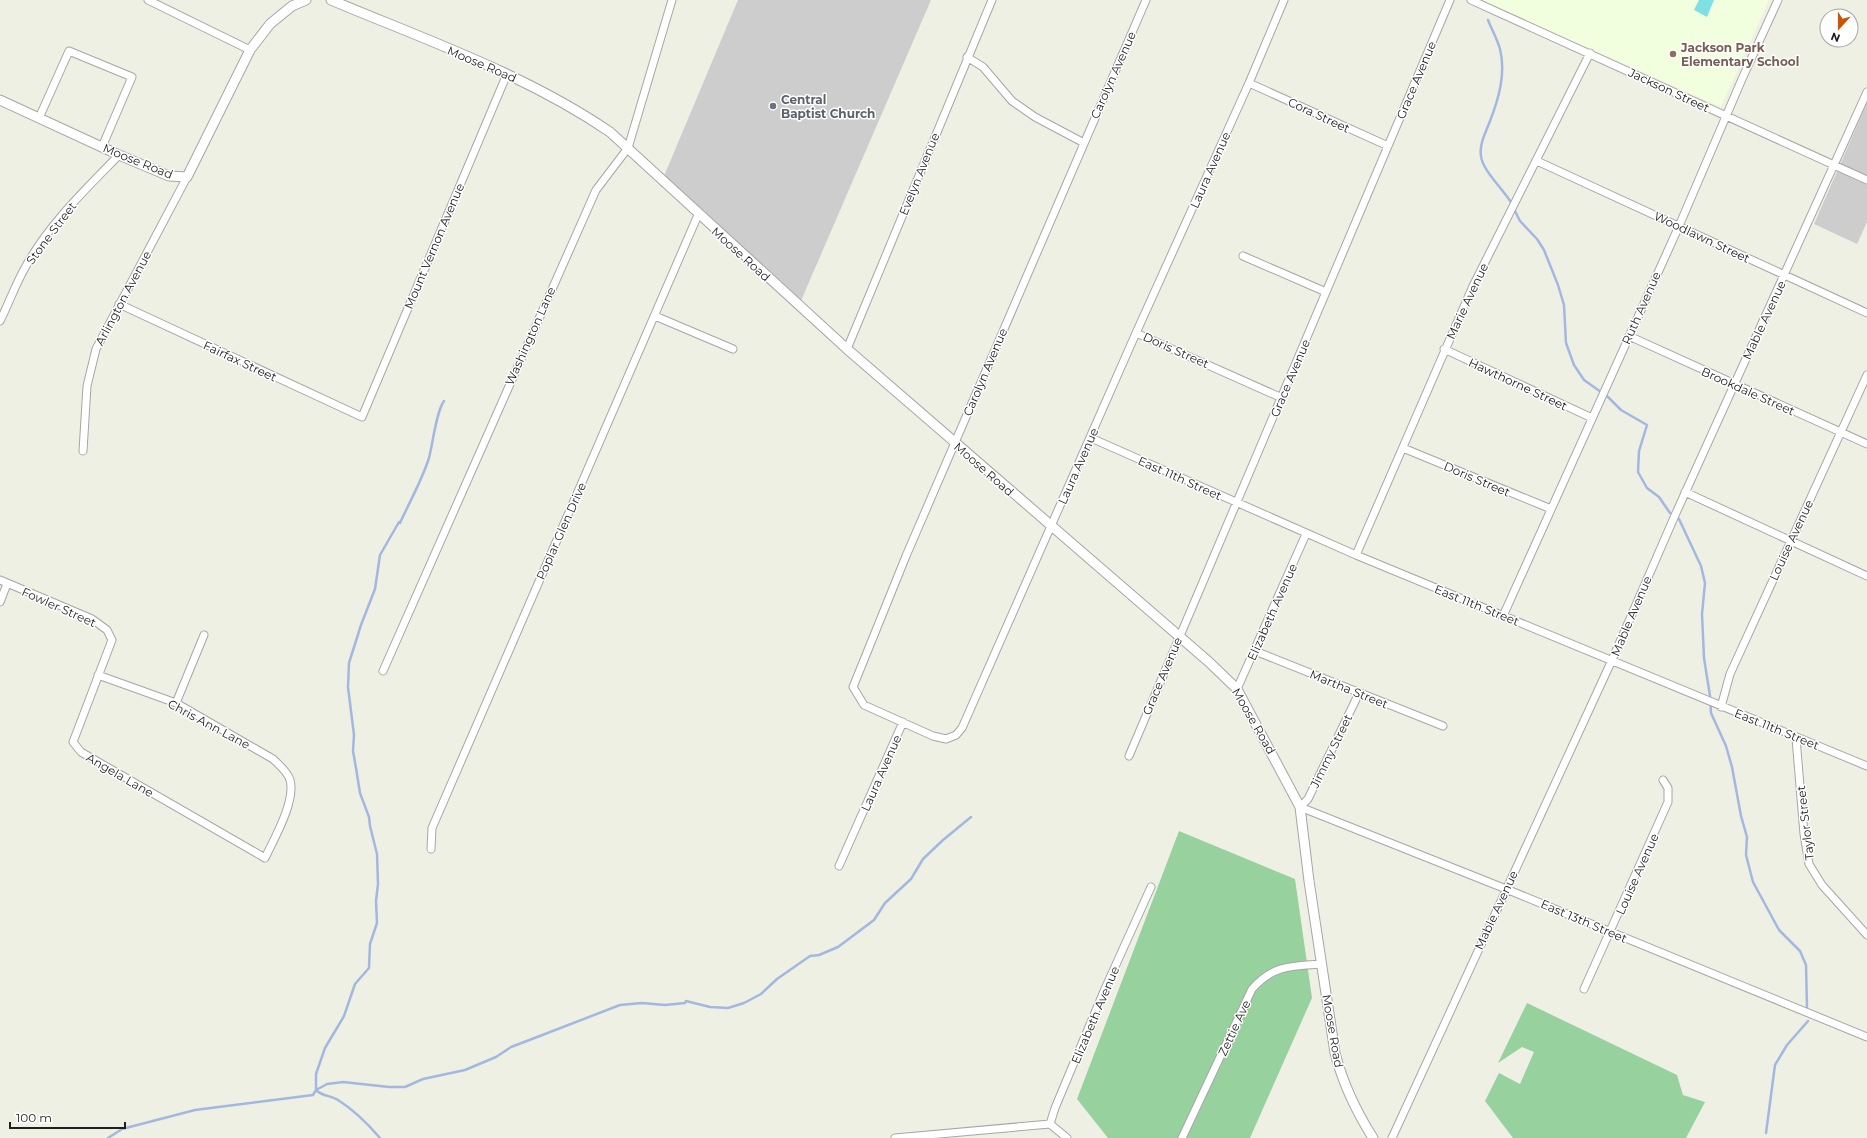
<svg xmlns="http://www.w3.org/2000/svg" width="1867" height="1138" viewBox="0 0 1867 1138" font-family="Montserrat,sans-serif">
	<style>
		.education { fill: #f1ffde }
		.religious { fill: #cdcdcd }
		.forest { fill: #97d19e }
		.pitch { fill: #7fe0e3 }
		.lines { fill: none; stroke-linecap: round; stroke-linejoin: round }
		.stream { stroke: #a3b8e0; stroke-width: 2.5 }
		.minor-casing { stroke: #a6a6a6; stroke-width: 9 }
		.tertiary-casing { stroke: #a6a6a6; stroke-width: 11 }
		.minor { stroke: #fff; stroke-width: 7 }
		.tertiary { stroke: #fff; stroke-width: 9 }
		.education-dot { fill: #8d6e63; stroke: #fff; stroke-width: 1.5 }
		.worship-dot { fill: #6b7280; stroke: #fff; stroke-width: 1.5 }
		.labels { text-anchor: middle; dominant-baseline: central; stroke-width: 3; stroke-linejoin: round; paint-order: stroke }
		.education-label { font-size: 12px; font-weight: bold; fill: #785e54; stroke: #fff; text-anchor: start }
		.street-label { font-size: 12px; fill: #1f1f1f; stroke: #fff }
		.worship-label { font-size: 12px; font-weight: bold; fill: #5b616d; stroke: #fff; text-anchor: start }
	</style>
	<rect width="100%" height="100%" fill="#eff0e4"/>
	<path class="education" d="M1481 0H1769L1721 107Z"/>
	<path class="religious" d="M738 0H931L800 303 664 176Z
		M1867 103V222L1857 244 1814 224Z"/>
	<path class="forest" d="M1179 831 1295 879 1312 998 1250 1138H1108L1077 1099Z
		M1527 1003 1677 1075 1683 1095 1705 1102 1686 1138H1513L1485 1101 1499 1073 1520 1084 1534 1052 1522 1047 1498 1063Z"/>
	<path class="pitch" d="M1699 0H1714L1707 17 1694 10Z"/>
	<g class="lines">
		<path class="stream" d="M1488 20C1492 30 1497 39 1500 49 1506 73 1499 98 1490 121 1486 132 1479 144 1481 156 1482 170 1504 190 1512 204
			M1514 209 1520 221 1537 239 1544 250 1558 285 1564 305 1566 343 1574 365 1584 380 1608 397 1621 410 1647 425 1639 451 1638 472 1647 488 1659 497 1670 513
			M1679 519 1701 566 1705 583 1702 614 1704 658 1710 696 1711 713 1726 746 1732 767 1741 816 1747 837 1746 855 1753 882 1779 930 1800 951 1806 965 1807 1007
			M1766 1133 1775 1065 1787 1045 1808 1021
			M108 1138 122 1129 195 1110 313 1095 316 1090 327 1084 343 1082 389 1087H405L423 1079 465 1070 496 1057 511 1047 532 1039 620 1005 642 1003 665 1005 685 1003 686 1001 710 1007 728 1008 744 1003 761 994 777 979 810 956 819 955 838 947 874 920 885 903 911 879 923 859 943 840 971 817
			M380 1138C368 1124 354 1110 338 1100 331 1095 323 1097 316 1090V1074L325 1048 344 1016 355 984 369 968 370 944 377 923 376 901 378 884 377 854 370 826 369 817 360 793 356 768 353 751 354 735 348 687 349 663 361 625 375 589 380 555 399 522 400 523C410 501 422 480 429 458 433 443 436 412 444 401"/>
		<g class="minor-casing">
			<path id="minor" d="M148 0 250 50
				M1146 0 906 556 853 687 864 705 933 736 946 739 956 735 962 728 1136 333 1249 83 1284 0
				M1471 0 1867 180
				M967 57 983 67 1012 101 1035 117 1084 143
				M1249 83 1388 146
				M39 118 69 51 132 77 102 147
				M1537 161 1867 313
				M1243 256 1326 292
				M119 304 362 417 507 74
				M655 316 733 349
				M0 321C9 303 16 283 26 266 49 224 86 189 119 155
				M1136 333 1282 398
				M1629 336 1867 444
				M847 349 992 0
				M1444 349 1592 418
				M1091 438 1356 555 1867 766
				M1403 448 1551 509
				M83 451 87 386 96 349 187 177
				M1685 492 1867 576
				M1356 555 1473 286 1590 53
				M0 580 92 619 107 630 112 640C99 674 86 708 73 742L81 752 265 858C274 839 296 801 290 780 288 772 278 764 273 759L176 703 98 675
				M0 602 7 584
				M1503 616 1679 226 1742 79 1778 0
				M1255 651 1443 726
				M383 671 596 190 628 148 672 0
				M1237 689 1306 534
				M1359 693 1308 799 1300 807 1506 889 1867 1037
				M176 703 204 635
				M1721 707 1730 674 1867 375
				M1796 738 1804 834 1809 864 1822 885 1867 935
				M1129 756 1450 0
				M431 849 432 828 698 215
				M839 866 903 722
				M1584 989 1668 802V788L1663 780
				M1050 1124 1055 1108 1104 991 1151 887
				M1050 1124 1067 1138
				M895 1138 1050 1124
				M1182 1138 1252 989C1273 965 1291 966 1322 964
				M1392 1138 1612 660 1676 513 1867 92"/>
		</g>
		<g class="tertiary-casing">
			<path id="tertiary" d="M331 0C426 40 525 74 610 132L847 349 1209 662 1237 689 1300 807 1309 881 1335 1053C1343 1084 1356 1111 1373 1138
				M0 100 119 155 169 176 187 177 250 50 270 24 292 6 306 0"/>
		</g>
		<use href="#minor" class="minor"/>
		<use href="#tertiary" class="tertiary"/>
	</g>
	<circle class="education-dot" cx="1673" cy="54" r="4"/>
	<circle class="worship-dot" cx="773" cy="106" r="4"/>
	<g class="labels">
		<g class="education-label">
			<text x="1681" y="47">Jackson Park<tspan x="1681" dy="14">Elementary School</tspan></text>
		</g>
		<g class="street-label">
			<text transform="translate(482 64) rotate(23)">Moose Road</text>
			<text transform="translate(1113 75) rotate(-66)">Carolyn Avenue</text>
			<text transform="translate(1416 80) rotate(-67)">Grace Avenue</text>
			<text transform="translate(1669 90) rotate(25)">Jackson Street</text>
			<text transform="translate(1319 115) rotate(25)">Cora Street</text>
			<text transform="translate(138 161) rotate(22)">Moose Road</text>
			<text transform="translate(1210 170) rotate(-66)">Laura Avenue</text>
			<text transform="translate(919 174) rotate(-68)">Evelyn Avenue</text>
			<text transform="translate(51 233) rotate(-53)">Stone Street</text>
			<text transform="translate(1702 237) rotate(25)">Woodlawn Street</text>
			<text transform="translate(434 246) rotate(-67)">Mount Vernon Avenue</text>
			<text transform="translate(741 254) rotate(42)">Moose Road</text>
			<text transform="translate(123 298) rotate(-62)">Arlington Avenue</text>
			<text transform="translate(1467 301) rotate(-65)">Marie Avenue</text>
			<text transform="translate(1641 308) rotate(-66)">Ruth Avenue</text>
			<text transform="translate(1764 320) rotate(-65)">Mable Avenue</text>
			<text transform="translate(530 336) rotate(-66)">Washington Lane</text>
			<text transform="translate(1176 350) rotate(24)">Doris Street</text>
			<text transform="translate(240 361) rotate(25)">Fairfax Street</text>
			<text transform="translate(985 372) rotate(-67)">Carolyn Avenue</text>
			<text transform="translate(1290 378) rotate(-67)">Grace Avenue</text>
			<text transform="translate(1518 384) rotate(25)">Hawthorne Street</text>
			<text transform="translate(1748 391) rotate(24)">Brookdale Street</text>
			<text transform="translate(1078 466) rotate(-66)">Laura Avenue</text>
			<text transform="translate(984 469) rotate(41)">Moose Road</text>
			<text transform="translate(1180 478) rotate(24)">East 11th Street</text>
			<text transform="translate(1477 479) rotate(23)">Doris Street</text>
			<text transform="translate(561 531) rotate(-66)">Poplar Glen Drive</text>
			<text transform="translate(1791 540) rotate(-65)">Louise Avenue</text>
			<text transform="translate(1477 605) rotate(22)">East 11th Street</text>
			<text transform="translate(59 607) rotate(24)">Fowler Street</text>
			<text transform="translate(1272 612) rotate(-66)">Elizabeth Avenue</text>
			<text transform="translate(1631 616) rotate(-67)">Mable Avenue</text>
			<text transform="translate(1162 676) rotate(-67)">Grace Avenue</text>
			<text transform="translate(1349 689) rotate(22)">Martha Street</text>
			<text transform="translate(1254 721) rotate(60)">Moose Road</text>
			<text transform="translate(209 724) rotate(28)">Chris Ann Lane</text>
			<text transform="translate(1777 729) rotate(22)">East 11th Street</text>
			<text transform="translate(1331 751) rotate(-64)">Jimmy Street</text>
			<text transform="translate(881 773) rotate(-66)">Laura Avenue</text>
			<text transform="translate(120 775) rotate(30)">Angela Lane</text>
			<text transform="translate(1805 823) rotate(-97)">Taylor Street</text>
			<text transform="translate(1637 874) rotate(-66)">Louise Avenue</text>
			<text transform="translate(1496 910) rotate(-65)">Mable Avenue</text>
			<text transform="translate(1584 921) rotate(23)">East 13th Street</text>
			<text transform="translate(1095 1015) rotate(-67)">Elizabeth Avenue</text>
			<text transform="translate(1234 1028) rotate(-65)">Zettie Ave</text>
			<text transform="translate(1333 1031) rotate(80)">Moose Road</text>
		</g>
		<g class="worship-label">
			<text x="781" y="99">Central<tspan x="781" dy="14">Baptist Church</tspan></text>
		</g>
	</g>
	<g transform="translate(1839 28) rotate(201)"><circle r="19" fill="#ffffff" stroke="#a5a5a5"/>
	<path d="M0-3L7 15L0 10L-7 15Z" fill="#cd5500"/>
	<text y="-6" font-size="11" font-weight="bold" text-anchor="middle" fill="#1f1f1f">N</text>
	</g>
	<path d="M10 1122v6h115v-6" fill="none" stroke="#1f1f1f" stroke-width="2"/>
	<text x="16" y="1122" font-size="12" fill="#1f1f1f" stroke="#ffffff" stroke-width="3" paint-order="stroke">100 m</text>
</svg>
